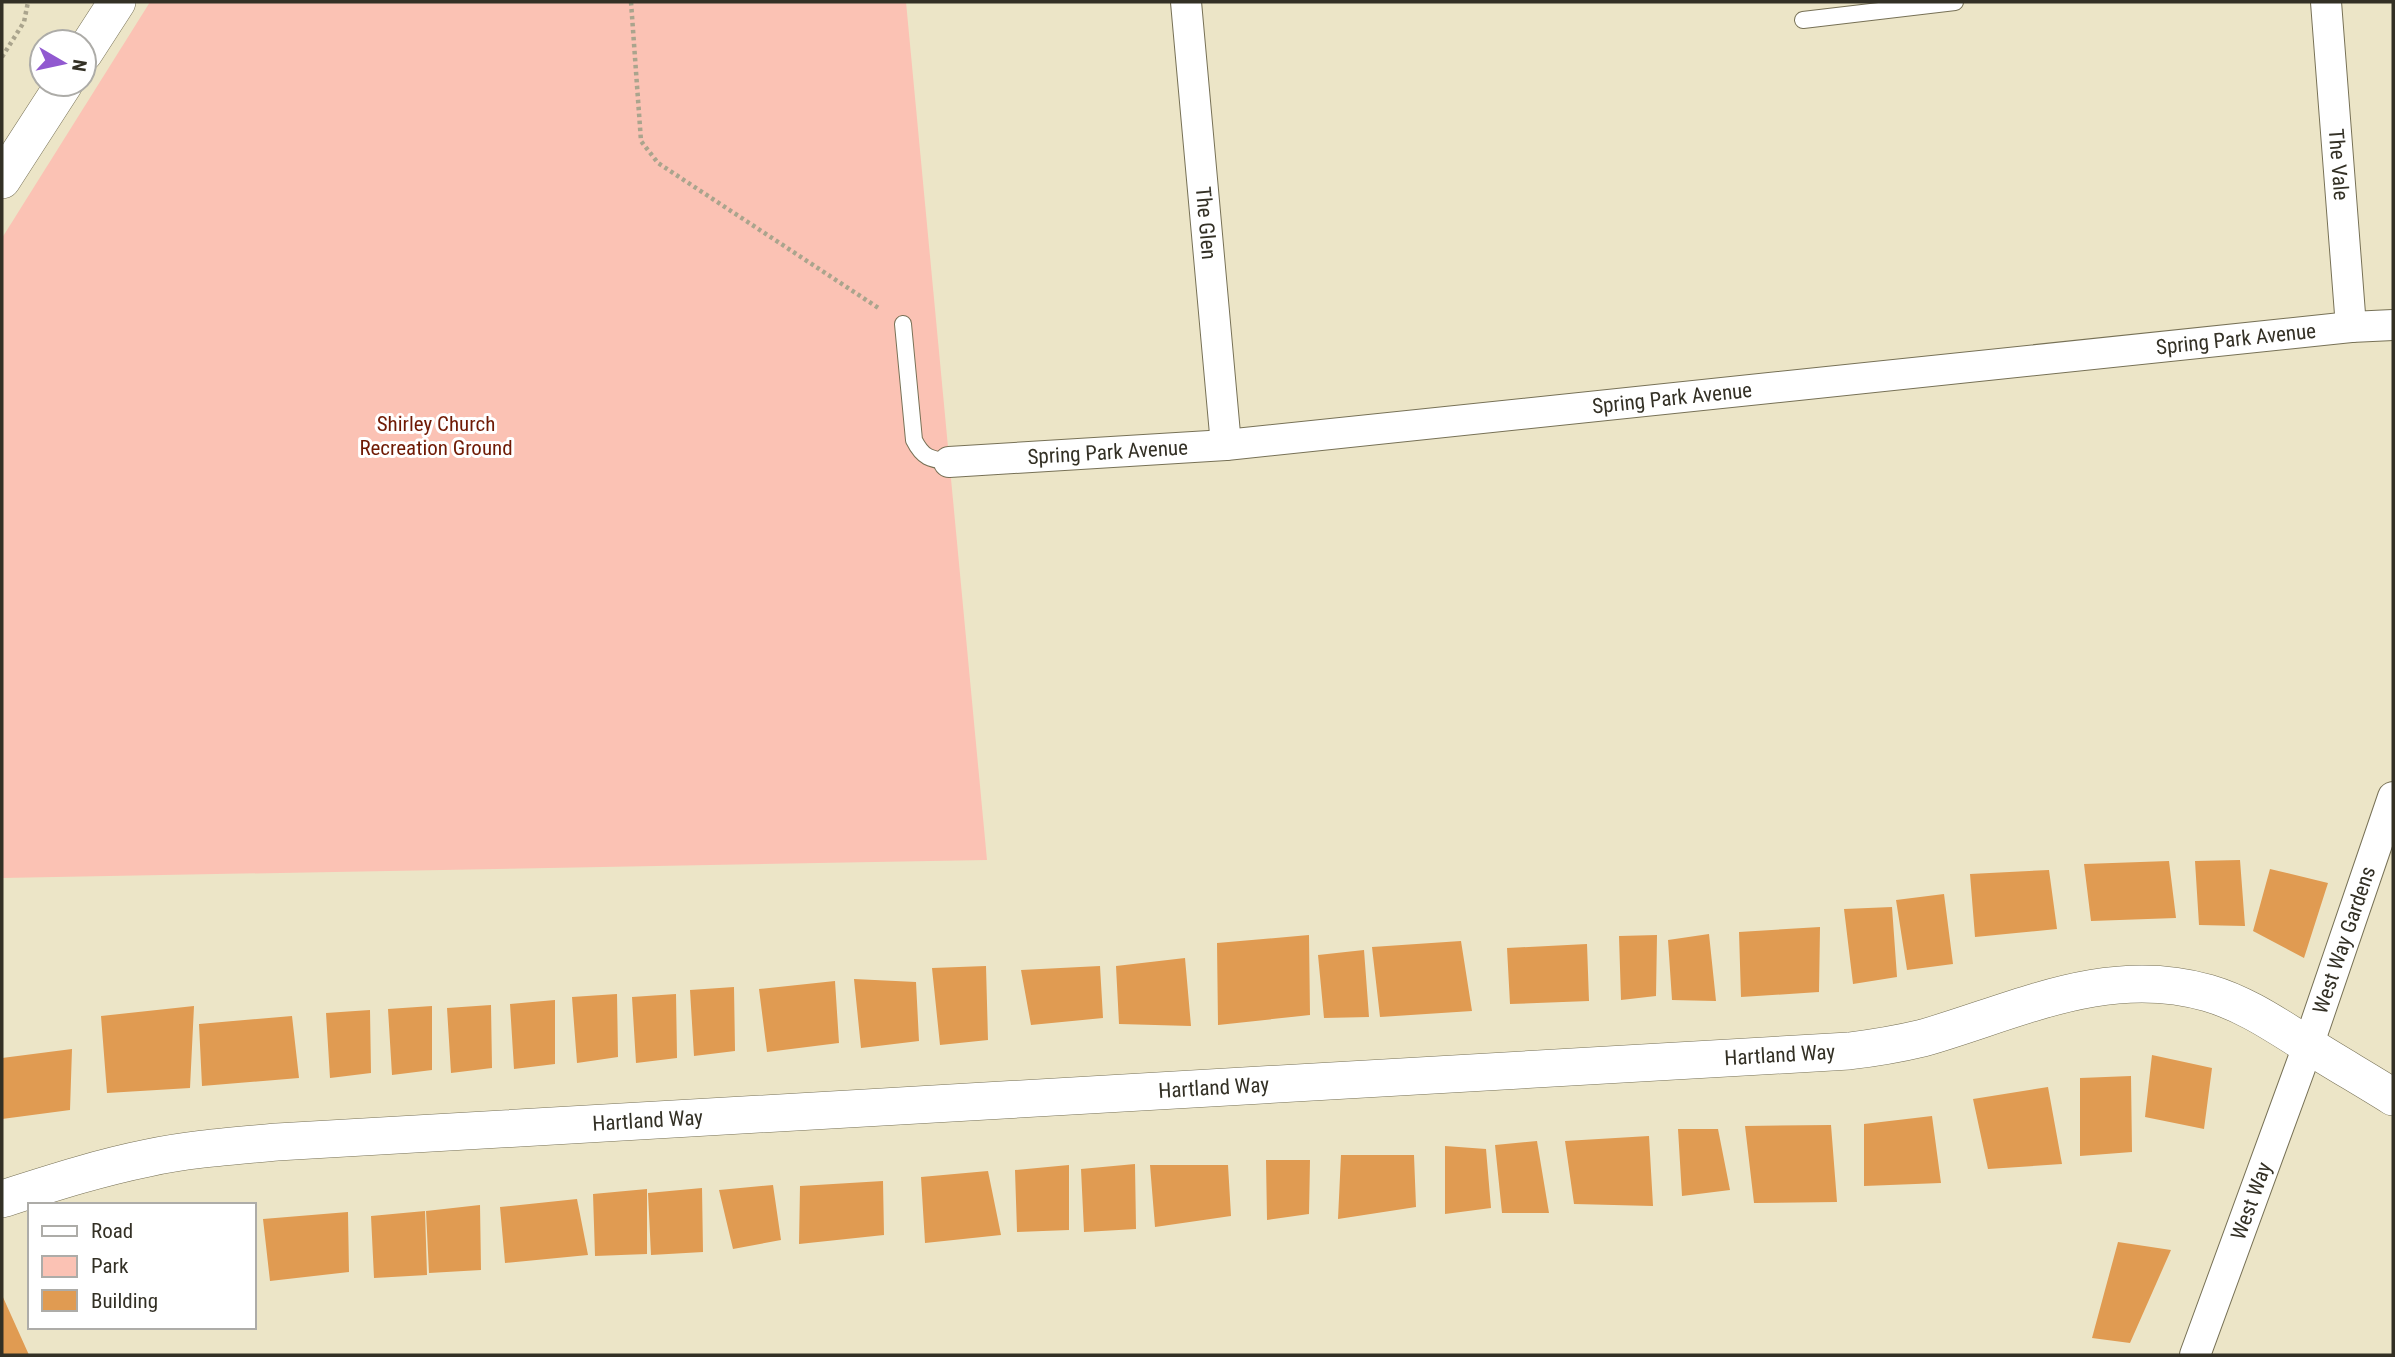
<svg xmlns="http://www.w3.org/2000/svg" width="2395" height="1357" viewBox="0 0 2395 1357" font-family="'Roboto Condensed',sans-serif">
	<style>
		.green { fill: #fbc2b4 }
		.building { fill: #e09b52 }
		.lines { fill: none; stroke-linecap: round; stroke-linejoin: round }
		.service-casing { stroke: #777156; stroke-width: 18 }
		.minor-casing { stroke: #777156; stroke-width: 32 }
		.tertiary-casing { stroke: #777156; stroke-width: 38 }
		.path { stroke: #aaa48d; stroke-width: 4.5; stroke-dasharray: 3.5 3.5; stroke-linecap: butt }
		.service { stroke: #fff; stroke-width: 16 }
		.minor { stroke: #fff; stroke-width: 30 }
		.tertiary { stroke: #fff; stroke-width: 37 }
		.labels { text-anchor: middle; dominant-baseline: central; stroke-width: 6; stroke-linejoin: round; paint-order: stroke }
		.street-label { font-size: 21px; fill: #333025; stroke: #fff }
		.park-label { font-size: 21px; fill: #6f1a04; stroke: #fff }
	</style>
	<rect width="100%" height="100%" fill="#ece5c7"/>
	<path class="green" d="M150 2H906L987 860 2 878V238Z"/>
	<path class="building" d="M2240 860 2245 926 2199 925 2195 861Z
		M2169 861 2176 918 2091 921 2084 864Z
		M2270 869 2328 883 2304 958 2253 931Z
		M2049 870 2057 929 1975 937 1970 874Z
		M1944 894 1953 964 1907 970 1896 900Z
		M1892 907 1897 977 1853 984 1844 909Z
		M1820 927 1819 992 1741 997 1739 932Z
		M1709 934 1716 1001 1672 1000 1668 940Z
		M1309 935 1310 1015 1218 1025 1217 943Z
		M1657 935 1656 996 1621 1000 1619 936Z
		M1461 941 1472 1011 1380 1017 1372 947Z
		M1587 944 1589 1001 1510 1004 1507 948Z
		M1364 950 1369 1017 1324 1018 1318 955Z
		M1185 958 1191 1026 1119 1024 1116 966Z
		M986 966 988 1040 940 1045 932 968Z
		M1100 966 1103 1018 1031 1025 1021 970Z
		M854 979 916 982 919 1041 861 1048Z
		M835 981 839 1043 767 1052 759 989Z
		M734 987 735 1051 694 1056 690 990Z
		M617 994 618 1057 577 1063 572 997Z
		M676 994 677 1058 636 1063 632 997Z
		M555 1000V1064L514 1069 510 1004Z
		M491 1005 492 1068 451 1073 447 1008Z
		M194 1006 190 1088 107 1093 101 1016Z
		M432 1006V1070L392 1075 388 1009Z
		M370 1010 371 1073 330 1078 326 1013Z
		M292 1016 299 1078 202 1086 199 1024Z
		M72 1049 70 1110 2 1119V1058Z
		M2152 1055 2212 1068 2204 1129 2145 1117Z
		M2131 1076 2132 1152 2080 1156V1078Z
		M2048 1087 2062 1164 1988 1169 1973 1099Z
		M1932 1116 1941 1183 1864 1186V1124Z
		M1831 1125 1837 1202 1754 1203 1745 1126Z
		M1678 1129H1718L1730 1190 1682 1196Z
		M1649 1136 1653 1206 1574 1204 1565 1141Z
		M1537 1141 1549 1213H1502L1495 1145Z
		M1445 1146 1486 1149 1491 1208 1445 1214Z
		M1341 1155H1414L1416 1207 1338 1219Z
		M1266 1160H1310L1309 1214 1267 1220Z
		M1135 1164 1136 1229 1084 1232 1081 1169Z
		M1069 1165V1230L1017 1232 1015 1170Z
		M1150 1165H1228L1231 1216 1155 1227Z
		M988 1171 1001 1235 925 1243 921 1177Z
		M883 1181 884 1235 799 1244 800 1186Z
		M773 1185 781 1240 733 1249 719 1190Z
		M702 1188 703 1252 651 1255 648 1193Z
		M647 1189V1254L595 1256 593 1194Z
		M577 1199 588 1255 505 1263 500 1207Z
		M480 1205 481 1270 429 1273 426 1211Z
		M425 1211 427 1275 374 1278 371 1216Z
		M348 1212 349 1272 270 1281 263 1219Z
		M2118 1242 2171 1250 2130 1343 2092 1338Z
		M2 1295 29 1355H2Z"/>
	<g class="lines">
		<g class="service-casing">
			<path id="service" d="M1803 20 1955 2
				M903 324 914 440C923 458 930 459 949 462"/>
		</g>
		<g class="minor-casing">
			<g id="minor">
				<path id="s1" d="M1186 2 1226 445"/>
				<path id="s2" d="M2326 2 2351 327"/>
				<path id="s3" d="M949 462 1226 445 2351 327 2393 325"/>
				<path id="s4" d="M2195 1355 2308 1046 2393 797"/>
			</g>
		</g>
		<g class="tertiary-casing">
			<g id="tertiary">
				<path d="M84 53 117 2"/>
				<path d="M2 180 64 84"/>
				<path id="s5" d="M2 1199C49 1184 98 1168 148 1158 190 1149 234 1146 277 1142L1849 1051C1874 1048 1898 1044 1923 1038 2017 1011 2107 964 2208 993 2246 1004 2277 1026 2311 1047 2338 1064 2366 1080 2393 1097"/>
			</g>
		</g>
		<path class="path" d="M631 2 641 141 658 163 880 309
			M2 57 24 22 28 2"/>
		<use href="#service" class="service"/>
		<use href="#minor" class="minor"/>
		<use href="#tertiary" class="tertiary"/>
	</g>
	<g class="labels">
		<g class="street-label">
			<text stroke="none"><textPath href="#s2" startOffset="163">The Vale</textPath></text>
			<text stroke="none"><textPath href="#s1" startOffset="222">The Glen</textPath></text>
			<text stroke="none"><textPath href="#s3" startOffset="1293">Spring Park Avenue</textPath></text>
			<text stroke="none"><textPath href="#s3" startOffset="726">Spring Park Avenue</textPath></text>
			<text stroke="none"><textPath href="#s3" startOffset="159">Spring Park Avenue</textPath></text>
			<text stroke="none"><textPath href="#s4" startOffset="441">West Way Gardens</textPath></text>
			<text stroke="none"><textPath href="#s5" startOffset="1787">Hartland Way</textPath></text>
			<text stroke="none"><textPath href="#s5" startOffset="1220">Hartland Way</textPath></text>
			<text stroke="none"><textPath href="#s5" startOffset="653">Hartland Way</textPath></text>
			<text stroke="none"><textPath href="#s4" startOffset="164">West Way</textPath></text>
		</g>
		<g class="park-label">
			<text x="436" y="424">Shirley Church<tspan x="436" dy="24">Recreation Ground</tspan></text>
		</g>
	</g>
	<rect width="2395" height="1357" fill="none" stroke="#333025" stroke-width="7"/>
	<rect x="28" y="1203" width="228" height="126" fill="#ffffff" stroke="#adaca8" stroke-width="2"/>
	<rect x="42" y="1226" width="35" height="10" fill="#ffffff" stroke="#adaca8" stroke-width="2"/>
	<text x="91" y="1238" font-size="21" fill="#333025">Road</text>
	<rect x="42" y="1256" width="35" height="21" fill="#fbc2b4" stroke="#adaca8" stroke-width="2"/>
	<text x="91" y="1273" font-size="21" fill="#333025">Park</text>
	<rect x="42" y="1290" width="35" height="21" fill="#e09b52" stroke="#adaca8" stroke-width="2"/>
	<text x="91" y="1308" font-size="21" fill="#333025">Building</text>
	<g transform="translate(63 63) rotate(99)"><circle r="33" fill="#ffffff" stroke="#adaca8" stroke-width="2"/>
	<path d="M0-5L12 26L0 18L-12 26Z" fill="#9159d0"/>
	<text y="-10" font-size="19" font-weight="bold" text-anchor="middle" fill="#333025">N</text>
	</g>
</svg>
